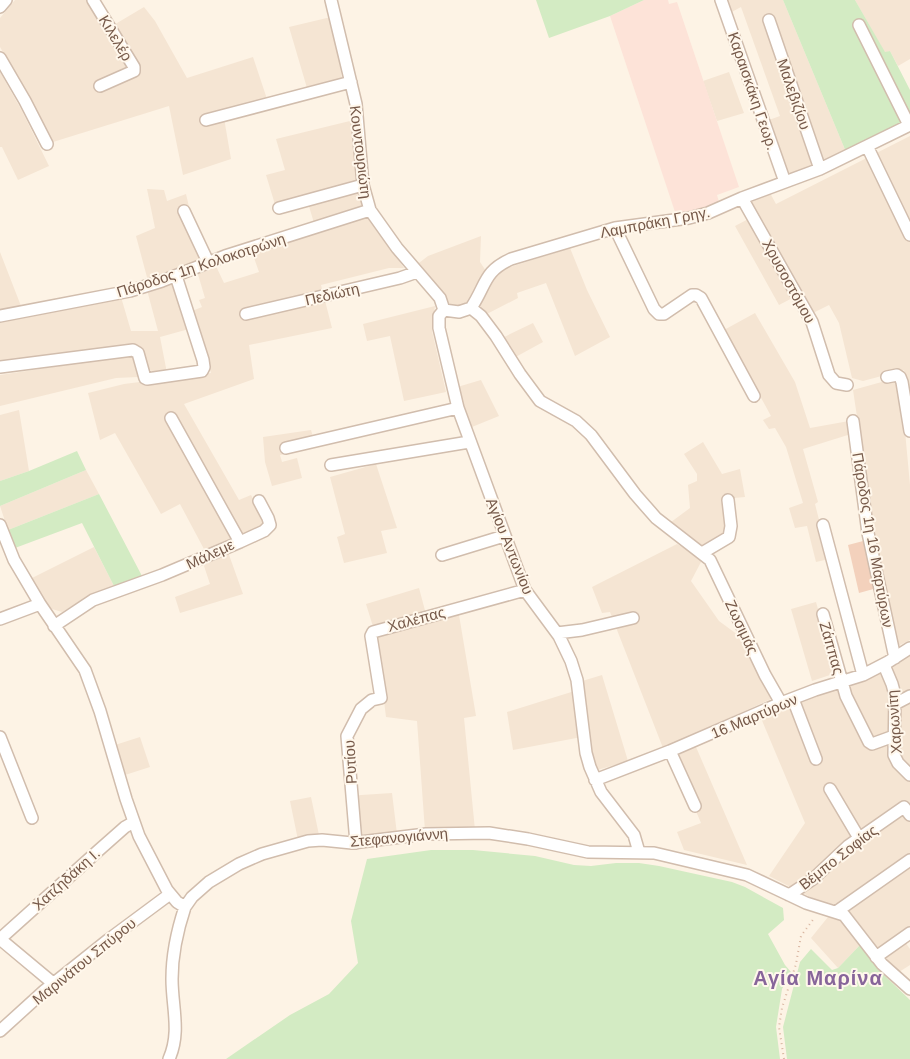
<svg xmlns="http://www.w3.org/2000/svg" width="910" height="1059" viewBox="0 0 910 1059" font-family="Helvetica,sans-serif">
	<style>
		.residential { fill: #f5e5d3 }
		.commercial { fill: #fde3d8 }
		.green { fill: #d3ebc3 }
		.building { fill: #f3d1bc }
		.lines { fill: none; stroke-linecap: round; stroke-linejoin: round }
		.minor-casing { stroke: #d1bdad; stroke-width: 14 }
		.path { stroke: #d8b49f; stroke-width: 2; stroke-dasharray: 1 4; stroke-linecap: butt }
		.minor { stroke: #fff; stroke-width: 11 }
		.labels { text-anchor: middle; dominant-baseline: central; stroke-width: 4; stroke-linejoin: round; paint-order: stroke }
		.street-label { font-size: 15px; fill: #765949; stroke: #fff7eb }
		.district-label { font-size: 20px; font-weight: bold; letter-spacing: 1px; fill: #87659a; stroke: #fff7eb }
	</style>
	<rect width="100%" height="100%" fill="#fdf3e5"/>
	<path class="residential" d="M15 0H89L107 29 144 7 155 21 187 78 253 57 267 99 201 116 202 123 224 118 231 159 183 175 169 106 53 142 32 101 0 47V18Z
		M723 0H783L846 152 785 177 766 121 780 116 741 7 728 14Z
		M855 0H910V59L898 66 890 51 885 53Z
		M331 17 342 78 307 88 289 27Z
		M0 72 22 111 49 166 18 180 2 147H0Z
		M729 72 744 113 717 121 703 81Z
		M354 120 365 208 314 223 308 203 277 211 266 175 285 170 276 139Z
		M910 136V392L904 370 863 381 852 378 839 323 829 305 813 313 802 293 779 305 735 226 756 215 750 202 770 193 776 204Z
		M147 189 164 190 167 201 186 194 190 211 210 257 148 281 136 236 155 228Z
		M368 215 404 268H389L321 285 332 328 249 345 254 379 184 404 239 500 251 495 266 522 262 528 228 552 243 594 180 613 175 597 210 584 203 563 209 561 205 551 180 504 161 514 115 433 100 440 88 393 124 384 211 373 192 311 202 307 199 300 205 298 197 271 215 264 224 283 259 272 252 252Z
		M481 236 480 262 486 271 469 303 450 310 415 266 428 256Z
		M570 248 587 290 610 337 575 356 546 283 517 293 518 298 483 316 475 308 489 281 501 270Z
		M0 252 21 306 0 310Z
		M174 282 189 329 160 337 167 373 156 374 143 365 138 345 0 364V320L121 297 131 331H158L147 290Z
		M435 306 432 331 446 392 404 401 390 336 367 341 363 324Z
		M755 313 795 382 810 428 849 421 851 434 803 449 818 502 815 504 829 559 816 562 807 526 795 528 789 508 803 503 786 447 775 428 769 429 763 420 771 416 724 330Z
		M533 323 543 342 512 359 500 339Z
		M132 355 138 377 116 378 0 406V375Z
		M896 378 905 431 910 485V640L896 647 873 524 853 390Z
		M481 380 499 416 467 429 454 388Z
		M19 410 29 471 0 481V415Z
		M311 430 316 447 280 455 282 462 297 458 302 478 272 486 265 462 263 437Z
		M703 442 722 474 740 469 745 497 723 499 728 526 726 536 708 553 667 525 690 508 688 485 697 481V474L684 454Z
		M376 464 397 528 381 531 387 553 344 563 337 537 345 534 330 477Z
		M86 470 99 494 8 530 0 506Z
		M677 544 698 556 701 562 691 581 719 621 738 635 771 699 663 748 610 612 602 613 592 587Z
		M94 547 114 586 94 593 62 612 52 609 49 607 32 578Z
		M419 588 427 618 375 633 366 604Z
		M816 602 836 673 812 681 791 609Z
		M459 615 476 716 464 718 475 830 425 831 417 721 386 717 376 637Z
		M910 654V854L841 902 831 905 820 902 769 876 805 823 761 718 857 681Z
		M602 675 628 761 594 771 587 736 513 750 507 712 581 689 579 682Z
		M140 737 150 767 125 775 115 745Z
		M696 747 747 865 684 850 677 832 701 823 673 757Z
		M392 793 397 834 350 838 346 796Z
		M311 797 319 835 298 840 290 801Z
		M910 866V928L880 950 848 909Z
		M828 917 842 918 861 944 838 968 811 938Z
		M905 942 910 949V965L899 972 884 956Z"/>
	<path class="commercial" d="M644 0H668L669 4 677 2 739 187 717 195 719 202 714 207 676 215 610 16Z"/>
	<path class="green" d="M536 0H644L610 16 549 38Z
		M783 0H855L885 52 890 51 910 90V120L846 152Z
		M77 451 86 470 0 506V481L29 471Z
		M99 494 142 576 114 586 82 523 15 548 8 530Z
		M431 850H473L535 856 574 865 591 866 616 863H639L659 866 732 882 745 887 783 908 784 920 768 934 785 965 791 972 782 989 776 1027 780 1059H226L290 1015 329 994 358 963 351 921 367 859Z
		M861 944 885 976 910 1000V1059H787L783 1027 800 962 811 949 832 970 838 968Z"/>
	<path class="building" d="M867 540 877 588 859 593 848 545Z"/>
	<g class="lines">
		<g class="minor-casing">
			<path id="minor" d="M93 0 134 67V71L100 86
				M331 0 356 104 363 185 370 210 397 248 440 298 444 310
				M721 0 785 182
				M0 7 6 0
				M769 20 820 169
				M859 25 909 125
				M0 58 25 101 47 144
				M206 120 351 82
				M867 146 910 235
				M742 198 812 322 829 375 836 383 847 385
				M279 208 363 185
				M184 211 208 262
				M615 228 654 309 659 314H664L692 295H696L701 298 754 396
				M471 308 481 316 496 336 520 374 540 401 576 421 591 435 635 494 656 518 710 560 765 675 781 703
				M444 310 439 316V328L458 408 525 590 559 636 571 661 577 680 586 753 590 767 601 792 634 835 639 852
				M444 310 459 312 471 308C487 284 483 272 511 259L615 228 689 218 708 213 742 198 820 169 910 125
				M246 314 400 278 417 272
				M0 316 130 291 162 281 225 256 370 210
				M0 367 133 350 138 353 145 378 147 379 202 371 204 367 203 360 176 276
				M887 377 897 375 900 377 902 382 910 431
				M853 421 868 533 895 658
				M286 448 458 408
				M331 465 469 442
				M0 525 14 560 40 604
				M823 525 863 675
				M240 542 264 531 270 525 268 518 259 501
				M702 553 729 537 731 526 728 500
				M442 555 504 536
				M823 614 846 696 869 742 872 744 894 736
				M0 619 40 604 85 670 100 711 126 799 139 836 167 890 177 902 185 907 192 897 209 882 239 864 262 854 308 841 322 840 352 843 426 834 489 833 528 839 588 852 654 853 747 875 806 903 844 915 882 964 910 989
				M54 626 93 600 162 575 240 542 171 418
				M557 633 582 630 633 618
				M884 665 892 684 895 695 894 755 898 763 910 775
				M793 699 816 759
				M895 704 910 696
				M0 737 32 818
				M670 751 695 806
				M595 780 670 751 781 703 815 690 863 675 888 662 910 648
				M830 789 859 838
				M356 843 347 736 361 709 372 700 381 698 371 636 373 632 525 590
				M789 895 813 879 848 846 904 807 910 815
				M836 912 910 860
				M0 939 99 850 125 827 134 822
				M0 939 54 984
				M876 957 910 933
				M0 1031 44 991 108 940 170 894
				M169 1059C181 1032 172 1007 172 979 172 954 177 931 185 907"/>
		</g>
		<path class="path" d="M784 1059 779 1027 782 1008 796 964 801 936 815 917"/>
		<use href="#minor" class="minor"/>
	</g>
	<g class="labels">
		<g class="street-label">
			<text transform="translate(116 38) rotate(59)">Κιλελέρ</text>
			<text transform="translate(753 91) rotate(71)">Καραισκάκη Γεωρ.</text>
			<text transform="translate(794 94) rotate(71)">Μαλεβιζίου</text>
			<text transform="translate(361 152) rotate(83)">Κουντουριώτη</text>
			<text transform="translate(655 222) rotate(-11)">Λαμπράκη Γρηγ.</text>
			<text transform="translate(201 265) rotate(-18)">Πάροδος 1η Κολοκοτρώνη</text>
			<text transform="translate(789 281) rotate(61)">Χρυσοστόμου</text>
			<text transform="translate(332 294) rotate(-13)">Πεδιώτη</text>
			<text transform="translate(873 540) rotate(80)">Πάροδος 1η 16 Μαρτύρων</text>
			<text transform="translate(510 546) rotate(68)">Αγίου Αντωνίου</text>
			<text transform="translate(210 554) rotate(-25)">Μάλεμε</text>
			<text transform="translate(416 619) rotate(-15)">Χαλέπας</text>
			<text transform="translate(742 627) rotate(65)">Ζωσιμάς</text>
			<text transform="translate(832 648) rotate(74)">Ζάππας</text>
			<text transform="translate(754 716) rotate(-23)">16 Μαρτύρων</text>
			<text transform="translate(894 722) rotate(-94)">Χαρωνίτη</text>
			<text transform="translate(350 762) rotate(-93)">Ρυτίου</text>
			<text transform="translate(399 837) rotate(-5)">Στεφανογιάννη</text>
			<text transform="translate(838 857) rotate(-38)">Βέμπο Σοφίας</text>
			<text transform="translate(66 879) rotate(-42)">Χατζηδάκη Ι.</text>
			<text transform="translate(84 961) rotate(-39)">Μαρινάτου Σπύρου</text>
		</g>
		<g class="district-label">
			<text x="818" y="978">Αγία Μαρίνα</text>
		</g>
	</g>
</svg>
